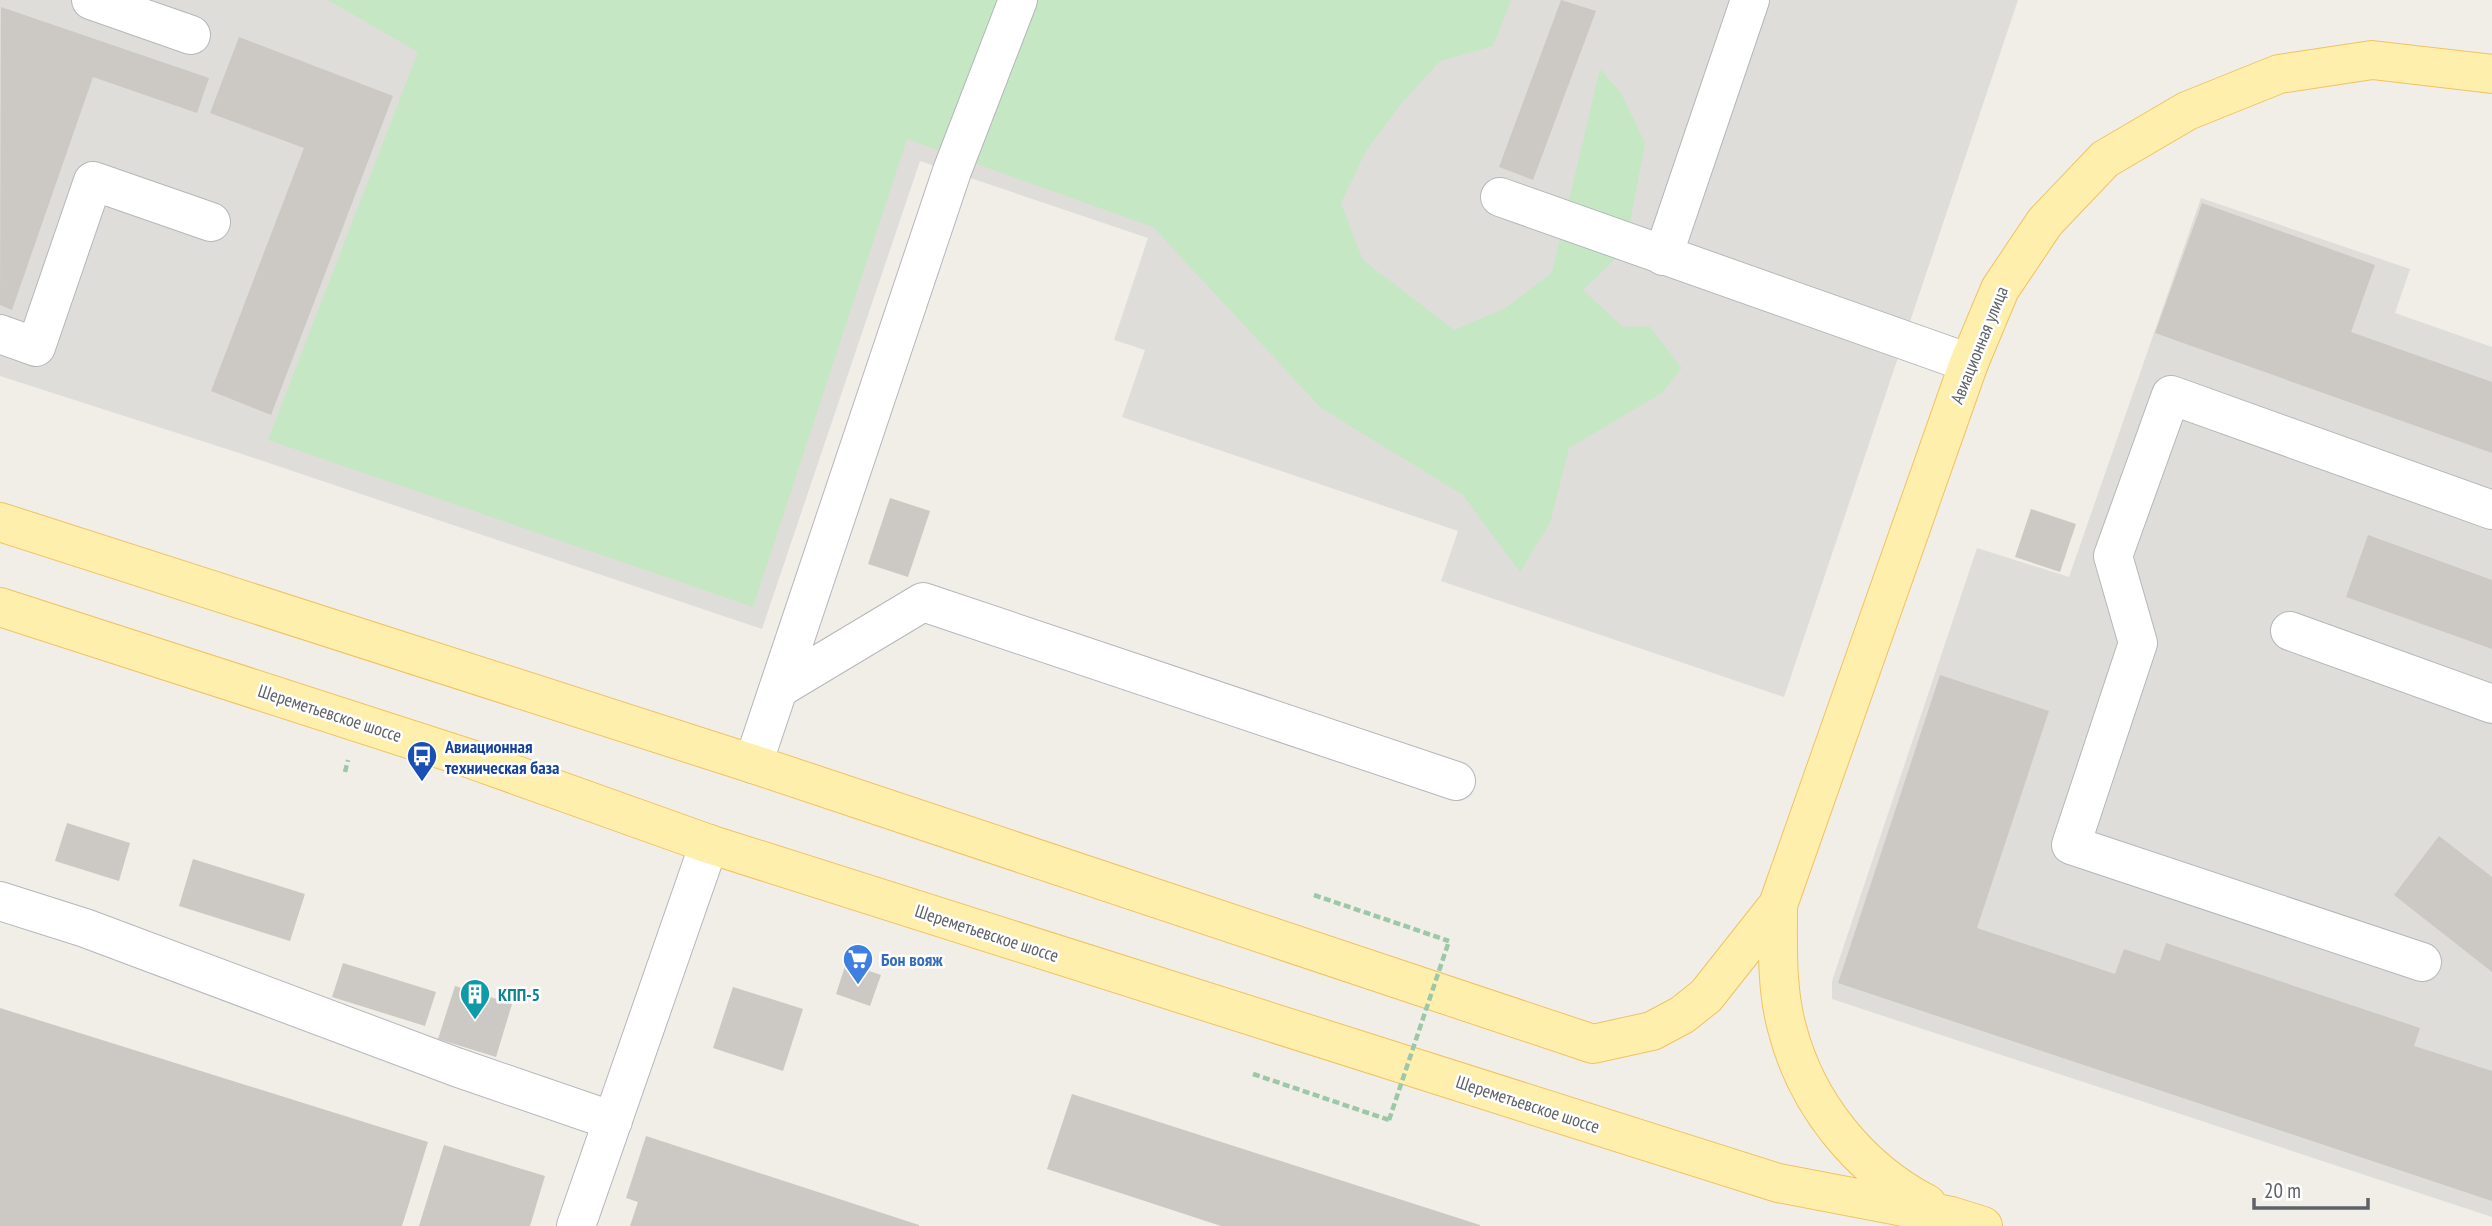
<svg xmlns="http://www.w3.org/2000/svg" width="2492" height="1226" viewBox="0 0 2492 1226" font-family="'PT Sans Narrow',sans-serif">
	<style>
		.industrial { fill: #dfddd9 }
		.green { fill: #c5e7c4 }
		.building { fill: #ccc9c4 }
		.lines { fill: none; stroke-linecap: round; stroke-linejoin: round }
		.minor-casing { stroke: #b4b7bb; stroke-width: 40 }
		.major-casing { stroke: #f1c35f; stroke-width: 40 }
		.path { stroke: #9dc8a8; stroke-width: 4.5; stroke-dasharray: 7 3.5; stroke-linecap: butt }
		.minor { stroke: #fff; stroke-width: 38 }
		.major { stroke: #ffefad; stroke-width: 38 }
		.path-bridge { stroke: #9dc8a8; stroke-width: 4.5; stroke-dasharray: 7 3.5; stroke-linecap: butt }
		.labels { text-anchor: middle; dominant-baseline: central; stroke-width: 5; stroke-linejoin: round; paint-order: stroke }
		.street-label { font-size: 18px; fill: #5e6267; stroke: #fff }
		.transit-label { font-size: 18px; font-weight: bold; fill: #164399; stroke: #fff; text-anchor: start }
		.shop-label { font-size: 18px; font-weight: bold; fill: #366cbe; stroke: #fff; text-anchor: start }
		.culture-label { font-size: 18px; font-weight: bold; fill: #0d838f; stroke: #fff; text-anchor: start }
	</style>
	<rect width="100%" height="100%" fill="#f0eee7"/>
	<path class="industrial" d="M0 0H2018L1784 697 1441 581 1458 531 1122 417 1145 350 1114 340 1148 238 920 161 762 629 236 452 0 376Z
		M2201 198 2410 269 2395 313 2492 347V1217L1832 999V981L1977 548 2069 577Z"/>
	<path class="green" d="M328 0H1511L1493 46 1440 61 1401 104 1366 151 1341 203 1363 260 1454 330 1506 308 1552 272 1600 69 1621 93 1645 143 1625 250 1583 290 1623 327 1649 326 1682 368 1662 393 1569 448 1550 523 1520 572 1463 495 1321 408 1153 227 907 139 753 607 268 440 418 52Z"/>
	<path class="building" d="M1561 0 1596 11 1533 180 1499 167Z
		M1 7 209 78 197 113 93 77 12 310 0 305Z
		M239 37 393 96 271 415 211 391 304 148 210 113Z
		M2202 203 2375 265 2351 332 2492 382V453L2155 333Z
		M890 498 930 511 908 577 868 564Z
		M2031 509 2076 524 2060 572 2015 557Z
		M2368 535 2492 580V649L2346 597Z
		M1940 675 2049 711 1977 928 2115 974 2124 949 2160 961 2166 943 2420 1028 2414 1046 2492 1071V1201L1838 983Z
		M67 823 130 843 119 881 55 861Z
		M2439 836 2492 877V972L2394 895Z
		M193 859 305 894 290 941 179 906Z
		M343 963 436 992 425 1026 332 997Z
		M846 963 881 975 870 1006 836 994Z
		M455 986 512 1004 496 1057 438 1039Z
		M733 987 803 1009 783 1071 713 1048Z
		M0 1008 428 1142 402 1226H0Z
		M1072 1094 1480 1225V1226H1221L1047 1169Z
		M646 1136 919 1225V1226H630L638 1202 626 1198Z
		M444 1145 545 1176 530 1226H419Z"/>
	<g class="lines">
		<g class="minor-casing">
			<path id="minor" d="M91 0 191 35
				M1500 197 1969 363
				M1663 256 1750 0
				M0 334 36 347 93 181 211 222
				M2290 631 2492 704
				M778 689 923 602 1456 781
				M753 764 952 171 1018 0
				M0 901 85 928 456 1067 613 1121
				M2422 962 2071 845 2138 643 2113 556 2171 395 2492 510
				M576 1226 709 844"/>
		</g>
		<g class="major-casing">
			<path id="major" d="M0 522 753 764 1593 1044 1652 1031 1682 1015 1706 996 1778 905 1969 363 2000 289 2045 222 2105 159 2187 111 2279 74 2372 60 2492 74
				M0 607 471 759 709 844 1778 1183 1951 1216 1983 1226
				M1778 905C1778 945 1776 988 1787 1028 1806 1103 1859 1169 1927 1204"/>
		</g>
		<path class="path" d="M345 772 348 760
			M1314 895 1449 941
			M1253 1074 1389 1120"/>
		<use href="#minor" class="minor"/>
		<use href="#major" class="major"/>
		<path class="path-bridge" d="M1389 1120 1449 941"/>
	</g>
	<defs>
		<g id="bus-pin" transform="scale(1.575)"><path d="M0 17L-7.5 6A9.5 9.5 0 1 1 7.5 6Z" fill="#1a4fb4" stroke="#fff"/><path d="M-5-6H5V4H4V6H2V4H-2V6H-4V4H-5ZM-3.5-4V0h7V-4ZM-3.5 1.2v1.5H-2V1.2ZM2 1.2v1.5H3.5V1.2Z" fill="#fff"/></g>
		<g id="supermarket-pin" transform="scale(1.575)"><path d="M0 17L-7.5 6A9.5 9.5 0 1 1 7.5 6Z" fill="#3f7fe0" stroke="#fff"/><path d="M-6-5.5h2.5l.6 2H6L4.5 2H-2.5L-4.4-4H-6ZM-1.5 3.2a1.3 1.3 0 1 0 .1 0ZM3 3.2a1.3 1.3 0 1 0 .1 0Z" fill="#fff"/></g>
		<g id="building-pin" transform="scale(1.575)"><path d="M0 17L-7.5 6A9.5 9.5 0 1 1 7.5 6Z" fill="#0f9aa8" stroke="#fff"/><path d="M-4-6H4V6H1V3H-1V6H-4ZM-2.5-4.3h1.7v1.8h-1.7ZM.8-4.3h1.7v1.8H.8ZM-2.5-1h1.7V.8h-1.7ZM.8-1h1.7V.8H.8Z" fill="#fff"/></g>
	</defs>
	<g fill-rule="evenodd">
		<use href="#bus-pin" x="422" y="756"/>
		<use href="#supermarket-pin" x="858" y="959"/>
		<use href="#building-pin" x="475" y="994"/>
	</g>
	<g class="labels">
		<g class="street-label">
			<text transform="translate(1979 345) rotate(-68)">Авиационная улица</text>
			<text transform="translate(330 713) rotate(18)">Шереметьевское шоссе</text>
			<text transform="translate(987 933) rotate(18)">Шереметьевское шоссе</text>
			<text transform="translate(1528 1104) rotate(18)">Шереметьевское шоссе</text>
		</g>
		<g class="transit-label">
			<text x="445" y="746">Авиационная<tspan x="445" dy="21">техническая база</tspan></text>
		</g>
		<g class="shop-label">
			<text x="881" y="959">Бон вояж</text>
		</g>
		<g class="culture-label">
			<text x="498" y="994">КПП-5</text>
		</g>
	</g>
	<path d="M2254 1198v10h114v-10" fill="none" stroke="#5e6267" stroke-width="3.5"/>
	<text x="2264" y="1198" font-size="21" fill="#5e6267" stroke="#ffffff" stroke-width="5" paint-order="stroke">20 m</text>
</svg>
